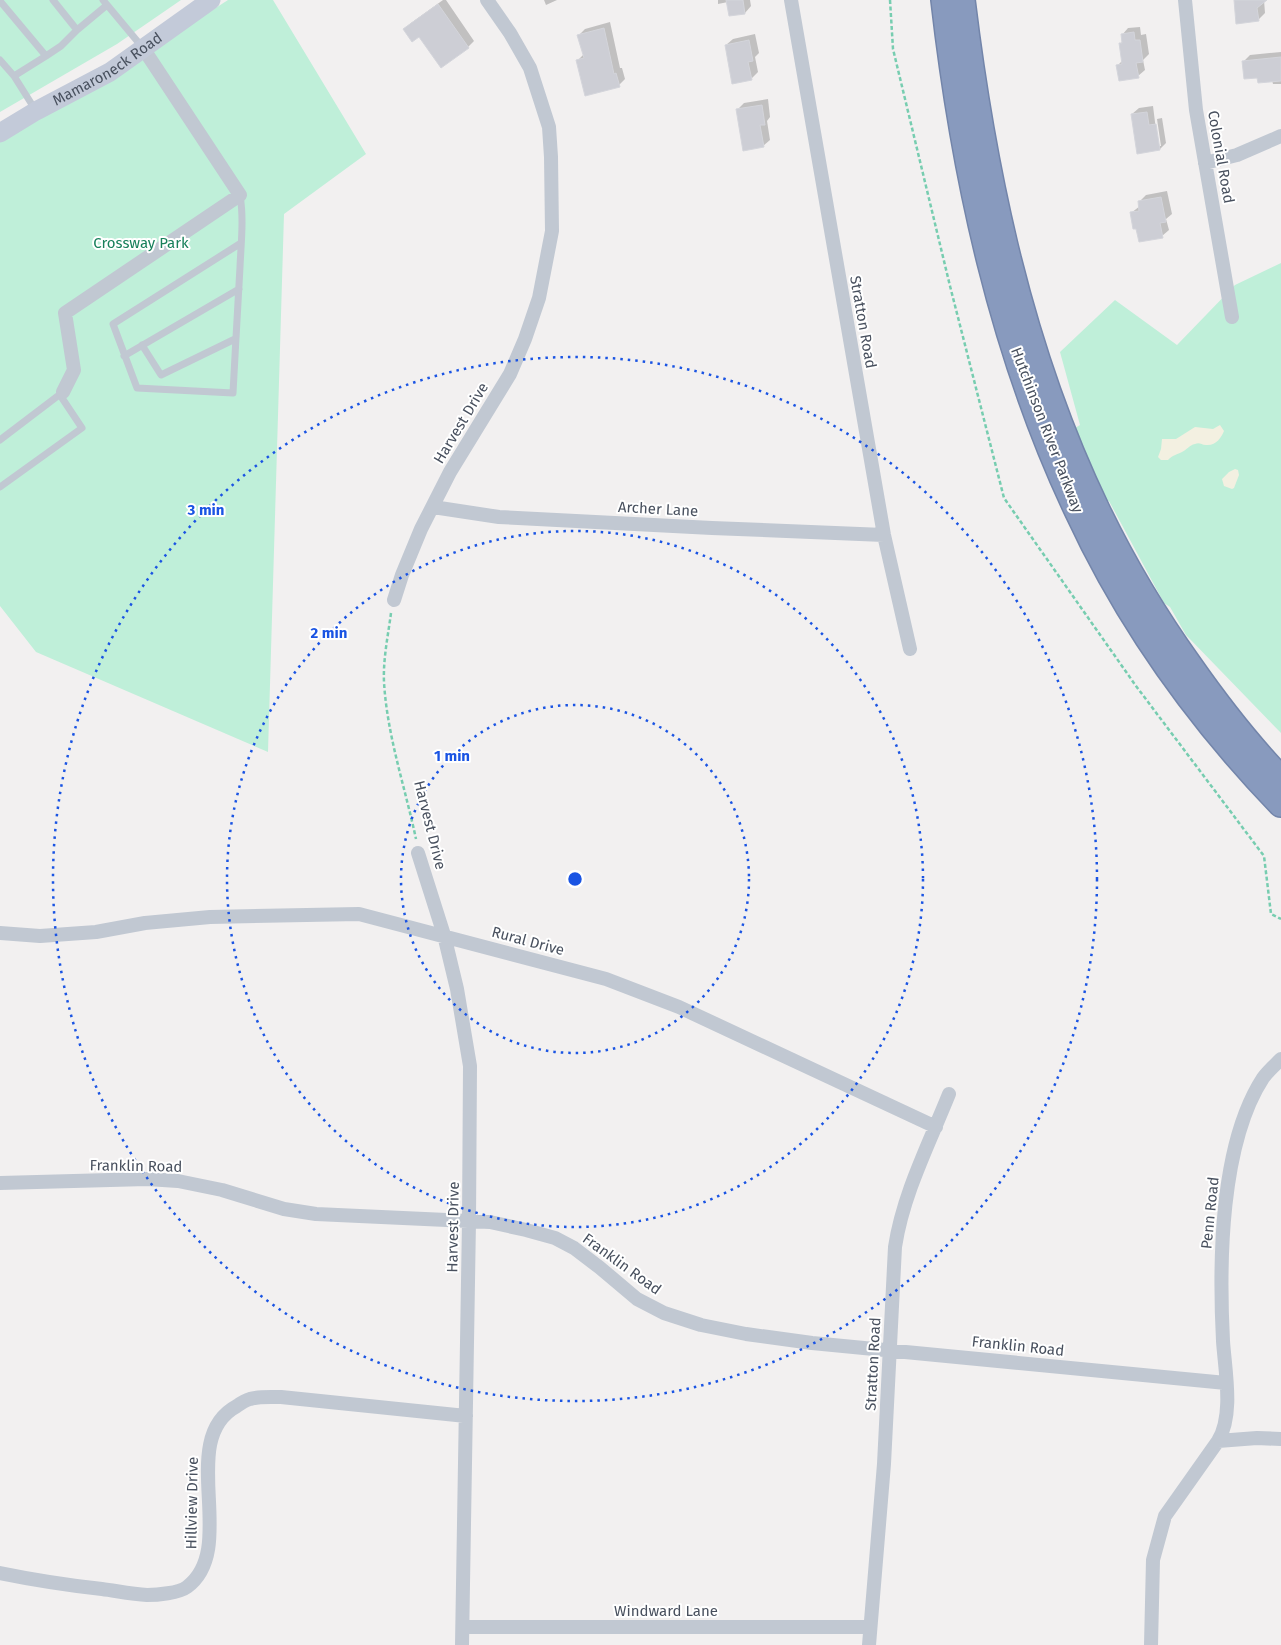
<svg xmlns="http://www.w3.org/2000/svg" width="1281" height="1645" viewBox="0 0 1281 1645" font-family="'Fira Sans',sans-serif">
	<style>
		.green { fill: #bfefd9 }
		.sand { fill: #f3f0e1 }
		.shadow { fill: #0003 }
		.building { fill: #cdced5; stroke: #d4d5db }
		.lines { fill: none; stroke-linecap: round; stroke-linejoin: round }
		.highway-casing { stroke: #7385aa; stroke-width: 28 }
		.path { stroke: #77cdb0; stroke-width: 2.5; stroke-dasharray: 4 2.5; stroke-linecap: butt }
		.lane { stroke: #c1c8d2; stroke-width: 7 }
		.street { stroke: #c1c8d2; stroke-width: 14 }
		.secondary { stroke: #c3cad9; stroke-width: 19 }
		.highway { stroke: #889abe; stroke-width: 25 }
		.ring { fill: none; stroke: #1a54e3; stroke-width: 2.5; stroke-dasharray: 2.5 5 }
		.labels { text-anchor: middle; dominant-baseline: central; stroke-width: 4; stroke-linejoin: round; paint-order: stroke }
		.street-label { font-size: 15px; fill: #48505e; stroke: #fff }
		.park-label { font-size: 15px; fill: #18805b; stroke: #fff }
		.centre { fill: #1a54e3; stroke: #fff; stroke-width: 2.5 }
		.ring-label { font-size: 15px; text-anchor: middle; font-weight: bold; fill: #1a54e3; stroke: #fff; stroke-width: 4; stroke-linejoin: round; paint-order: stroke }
	</style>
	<rect width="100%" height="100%" fill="#f2f0f0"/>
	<path class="green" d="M0 0H181L117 44 0 112Z
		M228 0H273L366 154 284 214 268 752 36 652 0 606V141L83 94Z
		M1281 263V733L1186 635 1170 607 1164 603 1109 501 1102 503 1070 431 1080 425 1060 352 1115 300 1177 345 1235 285Z"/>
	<path class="sand" d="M1220 425 1224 431C1221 438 1216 446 1206 445 1201 445 1200 442 1195 444 1189 445 1187 450 1182 452 1176 455 1173 455 1168 460H1161L1158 457 1161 449 1162 439H1176L1195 427 1213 429Z
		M1235 469 1238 470 1239 475 1234 488 1232 489 1224 486 1222 479 1229 472Z"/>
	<path class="shadow" d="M443 0H446L474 41 468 47 404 29 411 23Z
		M544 0H557L546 5Z
		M718 0H750L751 6 745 13 728 2 718 4Z
		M1235 0H1264L1265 13 1258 20Z
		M610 22 620 68H622L625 79 619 85 577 61 584 54 579 35 585 29Z
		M1140 27 1141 35 1146 34 1149 54 1143 60 1145 70 1138 76 1118 65 1123 60 1120 44 1123 41 1122 35 1128 28Z
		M755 34 759 53 755 57 758 72 751 79 726 45 733 39Z
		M1281 52V84H1273L1272 80 1258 76 1243 62 1250 55Z
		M768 99 770 117 767 121 770 140 763 146 737 110 744 103Z
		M1153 106 1158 146H1161L1157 119 1162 118 1166 143 1160 149 1132 114 1139 108Z
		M1167 191 1172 214 1166 219 1169 230 1162 236 1131 213 1140 206 1139 202 1146 195Z"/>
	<path class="building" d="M726 0H743L745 14 729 16Z
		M1234 0H1267L1257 8 1259 21 1236 24Z
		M438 4 469 48 441 68 419 37 412 42 403 29Z
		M604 28 614 74 616 73 620 87 585 96 576 60 584 58 577 35Z
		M1134 32 1135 40H1140L1143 62 1136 63 1139 78 1119 81 1116 65 1122 64 1119 43H1122L1121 34Z
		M749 40 753 61 748 62 752 80 732 84 725 45Z
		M1281 57V81L1258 83 1257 78 1244 79 1242 61Z
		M762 105 765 125H760L764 147 743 151 736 109Z
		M1147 112 1149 125 1156 124 1160 150 1137 154 1131 114Z
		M1161 197 1166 222 1160 223 1163 238 1139 242 1136 229H1133L1130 212 1139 211 1138 201Z"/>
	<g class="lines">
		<g class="highway-casing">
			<path id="highway" d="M944 0C964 175 1002 352 1078 512 1128 620 1198 718 1281 804
				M962 0C983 173 1020 351 1097 510 1123 564 1154 616 1189 665 1217 705 1247 744 1281 779"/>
		</g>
		<path class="path" d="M890 0 893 49 950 286 1004 498 1136 686 1264 856 1271 914 1281 919
			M391 613C388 636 383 659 384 682 387 735 405 787 416 839"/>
		<path class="lane" d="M53 0 77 30 107 5
			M103 0 143 48
			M0 1 46 56 14 76
			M46 56 61 46 77 30
			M0 60 14 76 36 111
			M240 195C244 219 241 243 240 267 238 310 235 351 233 393L137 388 113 324 241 243
			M142 345 161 375 235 339
			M124 356 239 289
			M0 440 63 392
			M0 487 82 428 60 395"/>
		<path class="street" d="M791 0 884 535 910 649
			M1185 0 1196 110 1232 317
			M1205 163 1237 155 1281 136
			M63 392 74 370 65 313 240 195 143 48
			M433 507 499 517 712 528 884 535
			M394 600 402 575 421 529 450 472 510 374 525 339 539 298 552 231 551 157 549 127 530 68 510 33 487 0
			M418 853 444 935 457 989 470 1066 469 1221 462 1645
			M0 933 40 936 96 932 145 923 210 917 359 914 606 979 679 1007 936 1127
			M0 1183 147 1179 178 1181 222 1190 284 1209 316 1214 490 1222 526 1230 555 1238 574 1248 599 1267 637 1299 664 1313 701 1325 746 1334 812 1343 1226 1383
			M1218 1441 1257 1438 1281 1439
			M0 1573C34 1580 67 1585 102 1589 117 1591 132 1594 147 1595 157 1595 179 1593 187 1587 240 1548 175 1439 237 1406 241 1403 246 1400 250 1399 259 1396 271 1397 281 1397L466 1416
			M463 1627H870
			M869 1645 884 1464 895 1247C903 1194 929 1144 949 1094
			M1151 1645 1153 1560 1165 1516 1218 1441C1234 1415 1225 1371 1223 1341 1219 1264 1220 1144 1263 1078 1268 1071 1275 1065 1281 1059"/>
		<path class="secondary" id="s1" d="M0 133 36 111 110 72 211 0"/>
		<use href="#highway" class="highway"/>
	</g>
	<g class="ring">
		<circle cx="575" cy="879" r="174"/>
		<circle cx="575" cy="879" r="348"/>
		<circle cx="575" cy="879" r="522"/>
	</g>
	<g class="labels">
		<g class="street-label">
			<text stroke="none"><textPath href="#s1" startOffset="125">Mamaroneck Road</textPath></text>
			<text transform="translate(1221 157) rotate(80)">Colonial Road</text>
			<text transform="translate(863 322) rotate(80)">Stratton Road</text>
			<text transform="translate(461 423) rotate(-59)">Harvest Drive</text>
			<text transform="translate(1047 430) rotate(69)">Hutchinson River Parkway</text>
			<text transform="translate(658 509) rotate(3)">Archer Lane</text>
			<text transform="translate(430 825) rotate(76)">Harvest Drive</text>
			<text transform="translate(528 941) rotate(15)">Rural Drive</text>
			<text transform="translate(136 1166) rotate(1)">Franklin Road</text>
			<text transform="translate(1210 1213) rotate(-84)">Penn Road</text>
			<text transform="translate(453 1227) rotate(-89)">Harvest Drive</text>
			<text transform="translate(622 1264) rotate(36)">Franklin Road</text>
			<text transform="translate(1018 1346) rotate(6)">Franklin Road</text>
			<text transform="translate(873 1364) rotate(-87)">Stratton Road</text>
			<text transform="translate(192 1503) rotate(-89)">Hillview Drive</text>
			<text x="666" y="1611">Windward Lane</text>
		</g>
		<g class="park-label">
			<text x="141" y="243">Crossway Park</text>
		</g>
	</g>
	<circle cx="575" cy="879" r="8" class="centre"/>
	<g class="ring-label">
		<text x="206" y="515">3 min</text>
		<text x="329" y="638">2 min</text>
		<text x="452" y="761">1 min</text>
	</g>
</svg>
